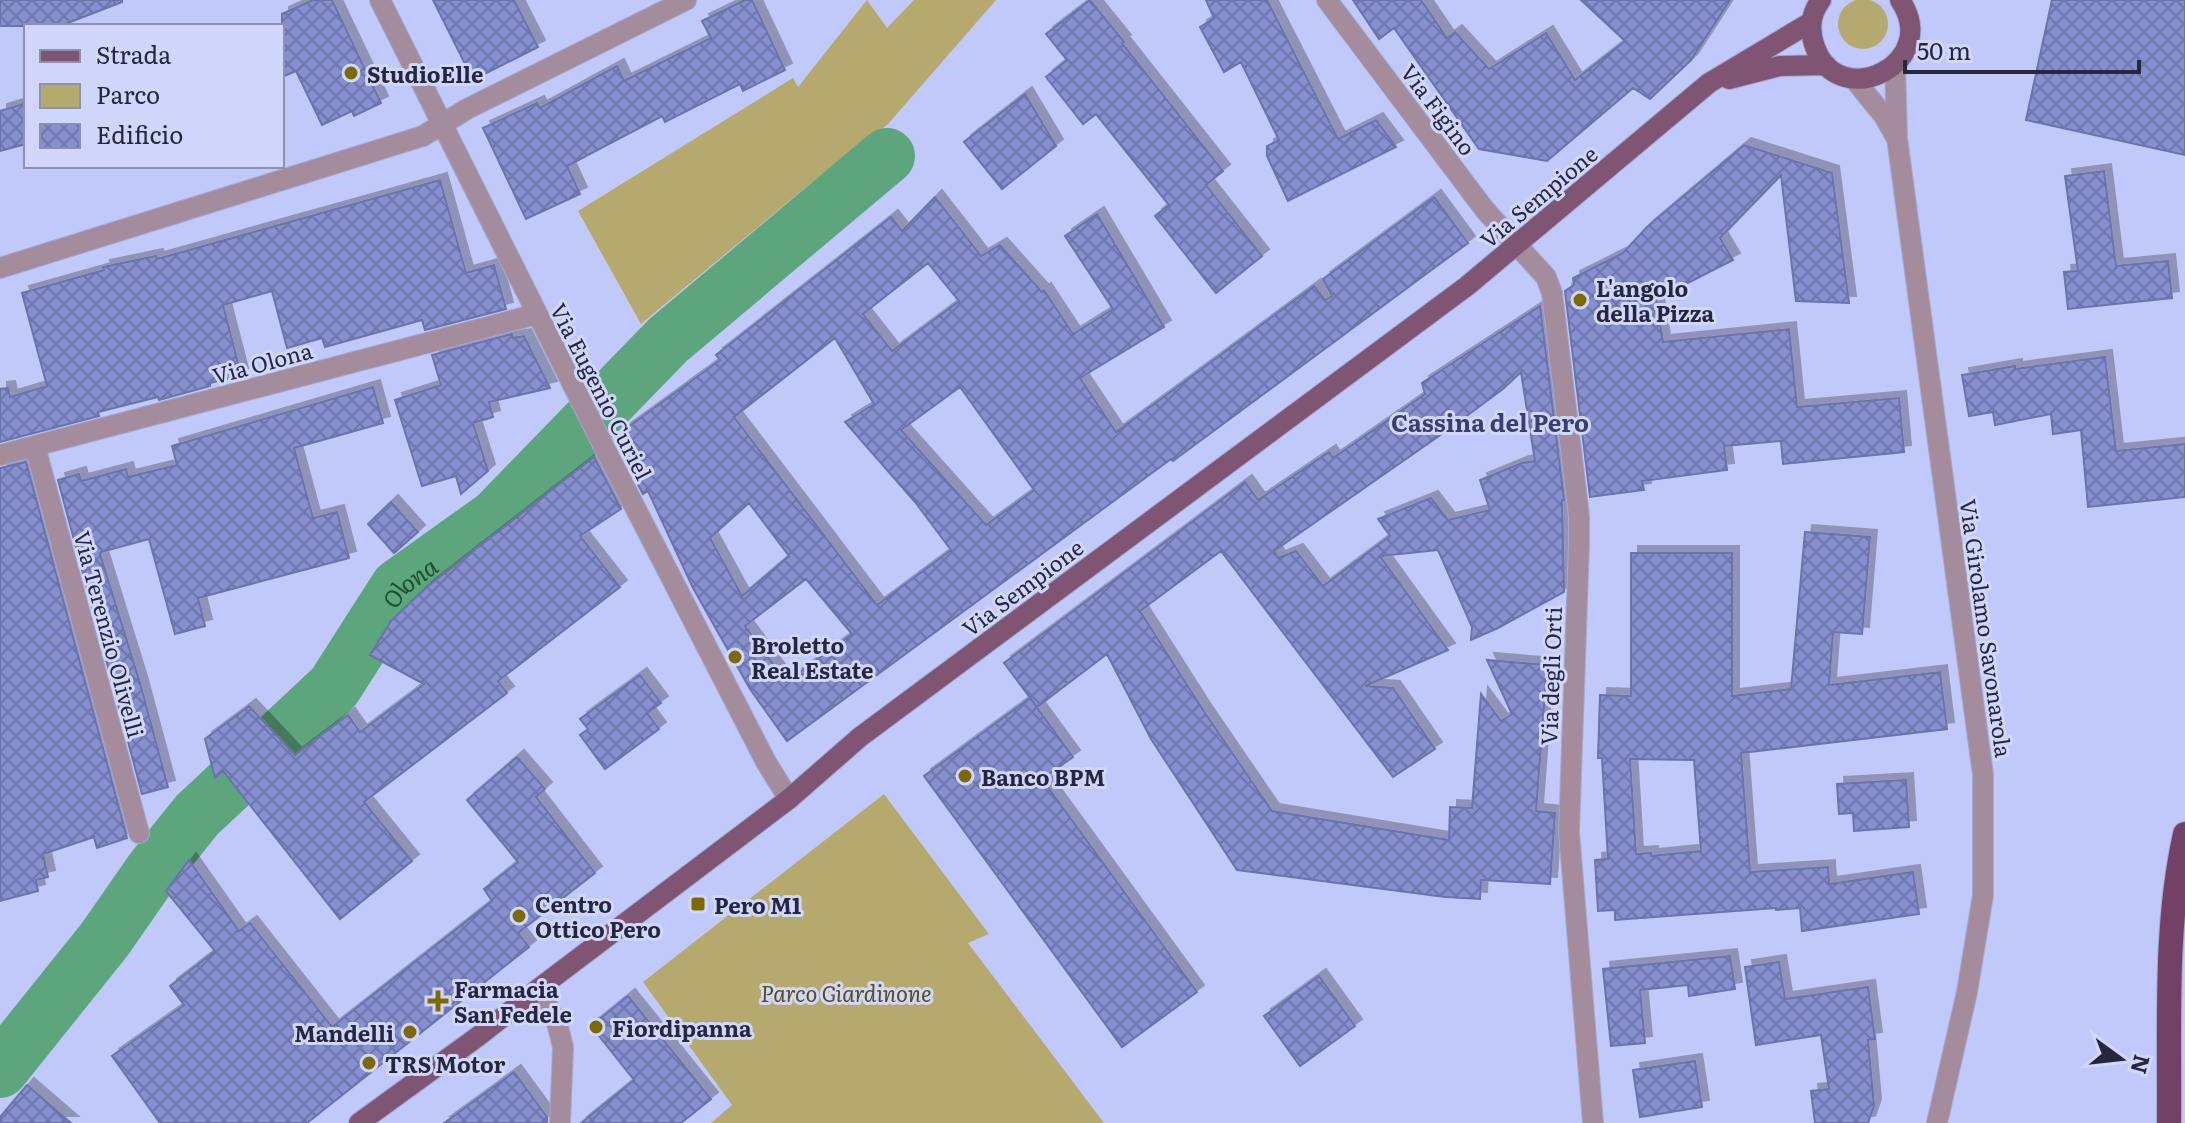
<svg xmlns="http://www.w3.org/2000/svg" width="2185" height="1123" viewBox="0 0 2185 1123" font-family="Literata,serif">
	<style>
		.green { fill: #b6a96d }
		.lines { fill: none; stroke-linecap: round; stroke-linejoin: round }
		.river { stroke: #5da57c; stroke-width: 56 }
		.building { fill: url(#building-cross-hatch); stroke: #6b73aa; stroke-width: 2; fill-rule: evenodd; filter: url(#shadow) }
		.minor-casing { stroke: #a2a9d4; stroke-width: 22 }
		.primary-casing { stroke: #a2a9d4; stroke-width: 22 }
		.motorway-casing { stroke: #a2a9d4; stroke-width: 26 }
		.minor { stroke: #a48c9d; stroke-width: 20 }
		.primary { stroke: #805574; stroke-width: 20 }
		.motorway { stroke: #724165; stroke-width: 24 }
		.poi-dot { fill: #7c6a01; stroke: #d1d7fc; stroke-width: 3 }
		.labels { text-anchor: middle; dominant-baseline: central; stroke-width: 6; stroke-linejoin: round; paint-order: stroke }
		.poi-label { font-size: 22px; font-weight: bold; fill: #24273e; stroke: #d1d7fc; text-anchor: start }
		.street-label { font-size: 22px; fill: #24273e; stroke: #d1d7fc }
		.park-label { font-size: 22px; font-style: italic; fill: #584d14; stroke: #d1d7fc }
		.neighbourhood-label { font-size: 24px; font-weight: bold; fill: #3a3f71; stroke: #d1d7fc }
		.water-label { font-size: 24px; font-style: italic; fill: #195034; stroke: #d1d7fc }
	</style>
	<defs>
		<pattern id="building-cross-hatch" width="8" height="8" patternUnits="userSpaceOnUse" patternTransform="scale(2)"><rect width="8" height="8" fill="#868fcf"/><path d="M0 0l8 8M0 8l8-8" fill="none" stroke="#6d75a9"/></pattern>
		<filter id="shadow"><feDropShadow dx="7" dy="-7" stdDeviation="0" flood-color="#0004"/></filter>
	</defs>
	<rect width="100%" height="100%" fill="#c1c9fa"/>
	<path class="green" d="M1838 24a25 25 0 1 1 50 0a25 25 0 1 1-50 0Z
		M867 0 887 28 914 0H996L888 124 817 178 641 324 578 211 793 78 798 87Z
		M884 794 989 934 968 943 1104 1123H711L732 1105 643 982Z"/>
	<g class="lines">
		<path class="river" id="s1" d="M0 1070 105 939 153 870 197 815 334 687 398 587 496 517 668 340 887 156"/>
	</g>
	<path class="building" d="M0 0H122V2L60 26H0Z
		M313 0H332L381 103 354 116 352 111 322 125 296 71 282 77V14Z
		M433 0H514L538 47 473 80Z
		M745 0H752L785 70 743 91 740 84 665 122 662 116 567 166 580 194 526 219 483 128 537 103 540 108 617 66 624 81 711 38 702 21Z
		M1090 0 1124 42 1122 43 1223 171 1206 185 1262 256 1216 293 1155 216 1169 205 1096 114 1083 124 1046 77 1067 60 1046 34Z
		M1206 0H1267L1338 139 1376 120 1396 147 1288 201 1267 156V146L1279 140 1241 62 1224 72 1200 27 1214 18Z
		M1353 0H1421L1447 38 1455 32 1489 69 1546 33 1575 80 1625 41 1581 0H1730L1691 60 1650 99 1633 88 1547 161 1479 149 1394 28 1379 39Z
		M2052 0H2185V155L2026 120Z
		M1025 94 1056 146 1002 189 964 142Z
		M26 103V144L0 151V111Z
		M1744 145 1832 173 1849 303 1796 301 1781 175 1720 238 1733 260 1656 299 1663 342 1789 329 1797 407 1899 398 1904 452 1783 464 1781 441 1724 446 1727 470 1642 481 1644 490 1590 497 1565 291 1574 285 1573 278 1623 253 1647 227Z
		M2104 171 2116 266 2168 261 2172 298 2068 309 2064 272 2078 271 2065 176Z
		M440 180 466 273 494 265 506 309 425 330 422 320 325 347 322 338 287 348 272 291 223 305 241 375 210 383V386L159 400 158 397 98 412 99 416 0 442V389L8 388 10 397 47 386 22 293 104 270 103 267 156 256 157 259Z
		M935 197 981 256 1000 245 1042 292 1044 290 1073 334 1113 309 1065 236 1097 214 1164 327 1080 378 1116 432 1314 286 1325 300 1332 296 1323 279 1434 197 1468 243 1173 461 1171 459 787 741 750 689 693 588 648 491 643 494 615 441 625 433 624 430 720 360 716 355 891 217 902 231ZM928 263 959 301 892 351 863 314ZM835 338 874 404 845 422 915 502 951 550 877 605 734 417ZM960 387 1034 490 986 525 901 430ZM749 503 789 556 742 596 710 538ZM806 579 852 634 786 682 745 626Z
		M1540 306 1564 500H1562L1564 592 1498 628 1471 640 1472 627 1438 550 1380 556 1448 650 1365 686 1393 688 1435 749 1393 777 1221 551 1140 611 1203 710 1272 811 1449 840 1450 807 1472 808 1481 694 1501 721 1512 714 1487 660 1547 665 1536 811 1555 813 1550 884 1481 880 1480 899 1445 897 1237 870 1151 739 1107 654 1037 707 1004 663 1245 482 1258 500 1329 452 1333 458 1425 394 1422 383ZM1521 372 1535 461 1522 463 1480 480 1490 510 1448 520 1431 498 1378 519 1390 536 1323 586 1296 551 1278 558 1274 551 1449 429 1503 389Z
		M512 334 513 338 524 336 550 388 489 402 493 417 473 423 488 471 461 494 456 476 422 486 395 400 441 385 432 355Z
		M2105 357 2116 451 2185 444V497L2088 507 2081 430 2053 434 2051 414 1995 425 1993 412 1969 416 1962 375 2015 366V369Z
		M373 387 383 423 294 448 313 518 337 512 349 558 198 598 205 626 175 634 149 539 101 552 100 554 140 683 168 787 142 794 58 480 79 474 81 481 126 469 128 477 177 465 172 446Z
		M594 457 621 509 580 536 620 587 498 681 507 693 364 802 412 861 340 919 223 771 215 778 205 739 249 706 295 755 348 715 360 732 424 684 370 655 391 621 427 587Z
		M26 462 127 838 97 848 94 837 43 854 48 877 36 880 38 891 0 901V468Z
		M391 502 418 532 394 553 368 524Z
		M1805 532 1870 537 1862 634 1833 632 1829 685 1940 672 1947 729 1741 753 1750 872 1828 867 1829 884 1913 872 1919 914 1802 931 1800 908 1776 910V908L1615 920V910L1598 911 1595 860 1608 859 1602 758H1598L1600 695 1631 696V553H1732V696L1791 689ZM1630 759 1694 760 1701 851 1651 856V853L1636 854Z
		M640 675 661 703 647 713 659 729 605 769 580 735 588 729 580 719Z
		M1030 698 1073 757 1042 779 1197 992 1122 1047 924 776Z
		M517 757 545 789 536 797 595 873 518 933 529 947 307 1123H160L112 1056 184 1005 170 986 215 951 166 891 189 860 239 931 250 923 332 1027 492 901 484 889 518 862 467 800Z
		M1906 780 1909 827 1854 831 1853 813 1839 814 1837 784Z
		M1730 956 1735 989 1689 996 1688 985 1640 990 1645 1043 1611 1046 1603 969Z
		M1779 962 1785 999 1868 987 1875 1039 1868 1040 1874 1106 1868 1123H1815L1811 1091 1829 1089 1821 1035 1756 1045 1745 967Z
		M1319 976 1355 1026 1300 1066 1264 1016Z
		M628 996 711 1099 681 1123H581L634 1080 591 1026Z
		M1695 1061 1702 1107 1640 1117 1633 1070Z
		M514 1072 547 1117V1123H444Z
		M27 1085 71 1123H0V1117Z"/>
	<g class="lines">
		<g class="minor-casing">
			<path id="minor" d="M380 0 604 447 766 762 789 799
				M1327 0 1485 210 1546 277 1552 293 1579 516V544L1569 832 1593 1123
				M1895 64 1897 138 1983 775V895L1967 992 1937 1123
				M1854 79 1884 116 1896 137
				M0 268 423 136 467 109 686 0
				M35 446 139 833
				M0 455 537 314
				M538 989 557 1023 563 1047 560 1123"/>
		</g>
		<g class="primary-casing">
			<path id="primary" d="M1821 0C1810 14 1809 31 1815 47 1839 114 1943 63 1900 0
				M1729 79 1780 66 1826 65
				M359 1123 480 1035 538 989 789 799 860 737 1467 286 1709 83 1811 22"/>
		</g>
		<g class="motorway-casing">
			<path id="motorway" d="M2169 1123C2170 1027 2164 928 2185 834"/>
		</g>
		<use href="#minor" class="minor"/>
		<use href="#primary" class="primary"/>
		<use href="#motorway" class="motorway"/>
	</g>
	<g class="poi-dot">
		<circle cx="351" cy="73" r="8"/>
		<circle cx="1580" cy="300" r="8"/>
		<circle cx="735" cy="657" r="8"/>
		<circle cx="965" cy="776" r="8"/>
		<rect x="690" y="896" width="16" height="16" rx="4"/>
		<circle cx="519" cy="916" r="8"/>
		<path d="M434 989h8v8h8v8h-8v8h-8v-8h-8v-8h8z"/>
		<circle cx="596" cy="1027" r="8"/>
		<circle cx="410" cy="1032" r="8"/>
		<circle cx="369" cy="1063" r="8"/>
	</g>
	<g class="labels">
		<g class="poi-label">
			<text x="367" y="73">StudioElle</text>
			<text x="1596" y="287">L'angolo<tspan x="1596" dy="25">della Pizza</tspan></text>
			<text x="751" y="644">Broletto<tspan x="751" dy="25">Real Estate</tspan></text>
			<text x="981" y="776">Banco BPM</text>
			<text x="535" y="903">Centro<tspan x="535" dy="25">Ottico Pero</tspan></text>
			<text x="714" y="904">Pero M1</text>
			<text x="454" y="988">Farmacia<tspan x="454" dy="25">San Fedele</tspan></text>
			<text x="612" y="1027">Fiordipanna</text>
			<text x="394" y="1032" text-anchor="end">Mandelli</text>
			<text x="385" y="1063">TRS Motor</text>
		</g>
		<g class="street-label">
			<text transform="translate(1439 109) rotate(53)">Via Figino</text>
			<text transform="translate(1538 196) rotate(-40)">Via Sempione</text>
			<text transform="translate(262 362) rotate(-15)">Via Olona</text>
			<text transform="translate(602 391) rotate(63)">Via Eugenio Curiel</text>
			<text transform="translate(1022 587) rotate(-37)">Via Sempione</text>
			<text transform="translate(1987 628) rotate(82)">Via Girolamo Savonarola</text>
			<text transform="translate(110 634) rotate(75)">Via Terenzio Olivelli</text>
			<text transform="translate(1550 676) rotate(-88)">Via degli Orti</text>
		</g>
		<g class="park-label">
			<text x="846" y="992">Parco Giardinone</text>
		</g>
		<g class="neighbourhood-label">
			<text x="1490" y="421">Cassina del Pero</text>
		</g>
		<g class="water-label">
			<text stroke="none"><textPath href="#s1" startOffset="640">Olona</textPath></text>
		</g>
	</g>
	<rect x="24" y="24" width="260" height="144" fill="#d1d7fc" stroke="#8c91b0" stroke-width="2"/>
	<rect x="40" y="50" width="40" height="12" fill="#805574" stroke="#8c91b0" stroke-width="2"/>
	<text x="96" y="64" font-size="24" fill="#24273e">Strada</text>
	<rect x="40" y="84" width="40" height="24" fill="#b6a96d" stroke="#8c91b0" stroke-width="2"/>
	<text x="96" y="104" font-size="24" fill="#24273e">Parco</text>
	<rect x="40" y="124" width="40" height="24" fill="url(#building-cross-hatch)" stroke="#8c91b0" stroke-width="2"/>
	<text x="96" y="144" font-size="24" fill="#24273e">Edificio</text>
	<g transform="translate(2121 1059) rotate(105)" stroke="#d1d7fc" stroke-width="6" paint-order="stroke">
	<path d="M0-6L14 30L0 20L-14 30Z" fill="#24273e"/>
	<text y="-12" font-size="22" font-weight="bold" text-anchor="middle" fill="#24273e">N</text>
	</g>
	<path d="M1905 60v12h234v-12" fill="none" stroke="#24273e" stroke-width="4"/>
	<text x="1917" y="60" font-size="24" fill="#24273e" stroke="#d1d7fc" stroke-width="6" paint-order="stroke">50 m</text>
</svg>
